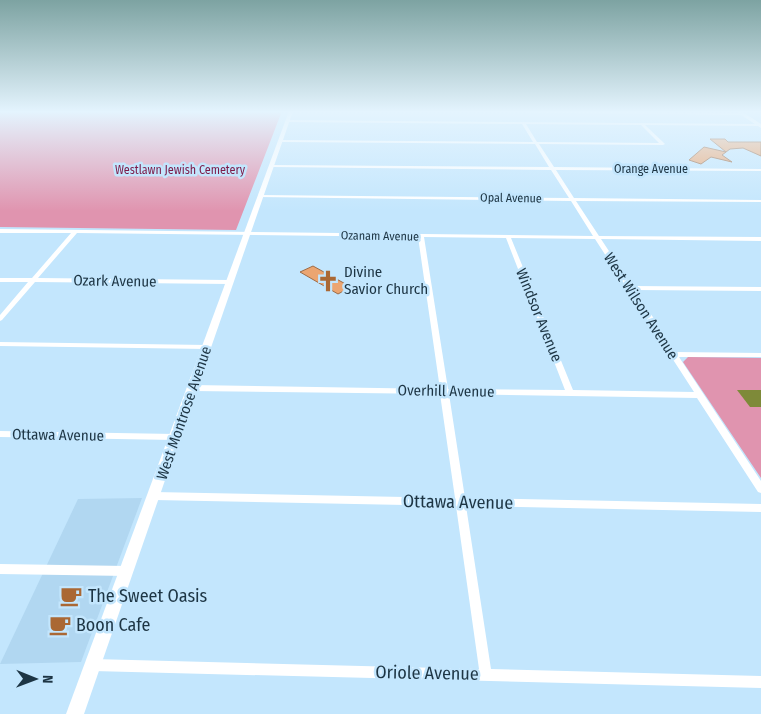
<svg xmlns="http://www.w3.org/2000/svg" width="761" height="714" viewBox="0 0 761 714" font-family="'Fira Sans Condensed',sans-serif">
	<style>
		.built { fill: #b1d7f1 }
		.green { fill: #e094af }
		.water { fill: #7e8a39 }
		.building { fill: #eba571; stroke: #9d6c47 }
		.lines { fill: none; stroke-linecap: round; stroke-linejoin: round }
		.minor { fill: #fff; fill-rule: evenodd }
		.tertiary { fill: #fff; fill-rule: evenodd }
		.secondary { fill: #fff; fill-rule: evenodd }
		.labels { text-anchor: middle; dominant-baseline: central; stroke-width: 5; stroke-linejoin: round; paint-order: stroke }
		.far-street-label { font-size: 12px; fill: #1d3544; stroke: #c3e6fd }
		.far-park-label { font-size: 12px; fill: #7c1b49; stroke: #c3e6fd }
		.poi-label { font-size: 15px; fill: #1d3544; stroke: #c3e6fd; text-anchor: start }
		.street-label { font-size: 15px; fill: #1d3544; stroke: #c3e6fd }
		.near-street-label { font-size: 18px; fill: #1d3544; stroke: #c3e6fd }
		.near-poi-label { font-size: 18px; fill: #1d3544; stroke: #c3e6fd; text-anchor: start }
	</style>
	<rect width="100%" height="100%" fill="#c3e6fd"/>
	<path class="built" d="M142 498 81 662 0 664 78 499Z"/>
	<path class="green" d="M0 111H282L236 230 0 227Z
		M688 357 761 358V478L683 362Z"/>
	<path class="water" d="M737 390H761V407H750Z"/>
	<path class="building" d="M710 139H725L728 142H761V156L743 148 730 149 726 152Z
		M704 147 726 152 722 155 732 162 711 157 701 164 689 160Z
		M313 266 351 287 338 294 300 272Z"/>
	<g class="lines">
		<path class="minor" d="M404 111 741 113 743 114 741 115Z
			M286 120 759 124 758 126 645 125 664 143 665 144 663 145 539 144 554 167 761 169V171L556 170 574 198 761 200V202L576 201 599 236 761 237V241L601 239 632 286 761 287V291L635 290 676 352 761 353V357H679L761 481V493L758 492 697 398 449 394 465 498 761 504V512L466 506 491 669 761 676V688L93 671 89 669 87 665 89 661 93 659 479 669 456 506 154 500 151 499 149 496 151 493 154 492 455 498 440 394 193 391 190 390 189 388 190 386 193 385 440 389 418 237 77 233 38 278 229 280 232 282 229 284 35 282 2 320 0 321V315L28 282H0V278H32L71 233H0V229L593 236 571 201 258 197V196L260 195 569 198 551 170 272 167 270 166 272 165 549 167 535 144 280 142 278 141 280 140 533 142 522 124 287 122ZM526 124 641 125 659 143 537 142ZM424 237 506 238 565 390 448 389ZM511 238 595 239 694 392 573 390Z
			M0 342 207 345 211 347 207 349 0 346Z
			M0 431 175 434 178 435 179 437 178 439 175 440 0 437Z
			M0 564 127 566 131 567 132 571 131 575 127 576 0 574Z"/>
		<path class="tertiary" d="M289 111H293L84 714H66Z"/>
		<path class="secondary" d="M735 111H741L761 124V128Z"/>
	</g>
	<linearGradient id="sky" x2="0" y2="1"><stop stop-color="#7da3a2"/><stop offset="0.53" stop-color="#e4f4fe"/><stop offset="1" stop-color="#e4f4fe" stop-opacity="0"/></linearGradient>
	<rect width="761" height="211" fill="url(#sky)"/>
	<defs>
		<g id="church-bare" transform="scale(1.725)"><path d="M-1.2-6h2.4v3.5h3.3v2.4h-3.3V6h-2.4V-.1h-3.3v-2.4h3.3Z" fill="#aa6834" stroke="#c3e6fd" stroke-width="2.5" paint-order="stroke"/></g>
		<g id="cafe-bare" transform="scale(1.725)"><path d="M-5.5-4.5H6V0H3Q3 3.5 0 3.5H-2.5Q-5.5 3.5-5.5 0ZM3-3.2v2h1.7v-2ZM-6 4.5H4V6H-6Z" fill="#aa6834" stroke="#c3e6fd" stroke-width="2.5" paint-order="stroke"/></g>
	</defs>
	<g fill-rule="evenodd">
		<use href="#church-bare" x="328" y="281"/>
		<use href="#cafe-bare" x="71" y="596"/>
		<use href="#cafe-bare" x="60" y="625"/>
	</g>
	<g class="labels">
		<g class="far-street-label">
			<text x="651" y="169">Orange Avenue</text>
			<text transform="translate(511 198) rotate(1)">Opal Avenue</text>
			<text transform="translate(380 236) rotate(1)">Ozanam Avenue</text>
		</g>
		<g class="far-park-label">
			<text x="180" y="170">Westlawn Jewish Cemetery</text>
		</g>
		<g class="poi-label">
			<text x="344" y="272">Divine<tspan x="344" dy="17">Savior Church</tspan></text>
		</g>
		<g class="street-label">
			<text transform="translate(115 281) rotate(1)">Ozark Avenue</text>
			<text transform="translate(641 306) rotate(57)">West Wilson Avenue</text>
			<text transform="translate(539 315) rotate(68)">Windsor Avenue</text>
			<text transform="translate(446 391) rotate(1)">Overhill Avenue</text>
			<text transform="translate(184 413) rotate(-71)">West Montrose Avenue</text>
			<text transform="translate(58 435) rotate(1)">Ottawa Avenue</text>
		</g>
		<g class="near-street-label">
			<text transform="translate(458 502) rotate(1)">Ottawa Avenue</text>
			<text transform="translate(427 673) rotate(1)">Oriole Avenue</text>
		</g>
		<g class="near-poi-label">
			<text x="88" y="596">The Sweet Oasis</text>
			<text x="76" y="625">Boon Cafe</text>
		</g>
	</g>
	<g transform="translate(35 679) rotate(91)" stroke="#c3e6fd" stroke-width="4" paint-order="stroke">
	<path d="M0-4L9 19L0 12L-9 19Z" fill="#1d3544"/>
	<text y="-8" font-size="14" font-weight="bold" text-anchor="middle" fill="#1d3544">N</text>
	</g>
</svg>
